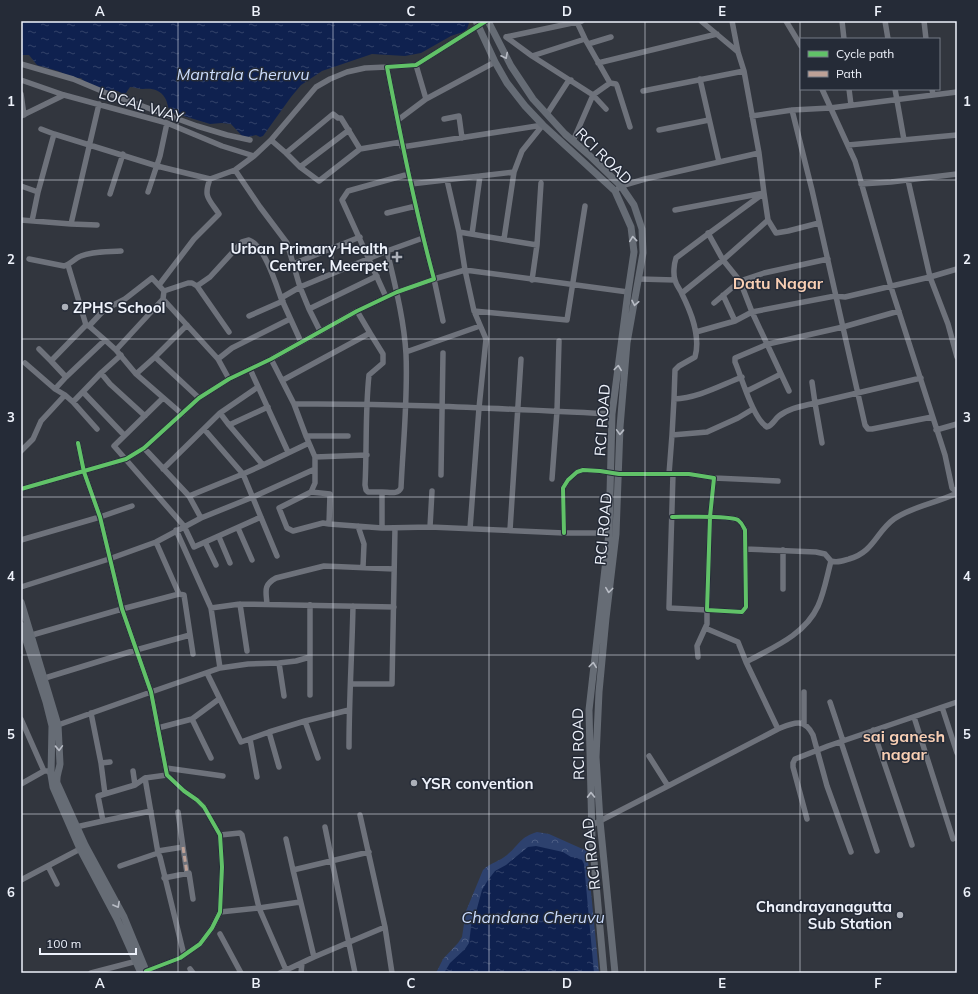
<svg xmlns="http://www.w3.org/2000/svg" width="978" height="994" viewBox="0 0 978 994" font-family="Mulish,sans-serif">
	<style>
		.forest { fill: url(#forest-crowns) }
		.water { fill: url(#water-ripples) }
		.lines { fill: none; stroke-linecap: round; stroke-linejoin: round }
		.street { stroke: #6e727b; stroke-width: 5.5 }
		.secondary { stroke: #666c75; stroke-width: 7 }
		.quiet { stroke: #bda197; stroke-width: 3; stroke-dasharray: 6 3; stroke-linecap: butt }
		.cycleway-casing { stroke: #252b37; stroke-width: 6 }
		.cycleway { stroke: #61c268; stroke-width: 4 }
		.oneway { stroke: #b8bcc5 }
		.grid { fill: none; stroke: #eef2fb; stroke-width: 1; stroke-opacity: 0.55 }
		.poi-dot { fill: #acb0b9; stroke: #252b37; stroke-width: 1.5 }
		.labels { text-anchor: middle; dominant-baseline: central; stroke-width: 3; stroke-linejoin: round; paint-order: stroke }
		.street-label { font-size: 15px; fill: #eef2fb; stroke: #252b37 }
		.poi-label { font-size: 15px; font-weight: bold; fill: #eef2fb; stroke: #252b37; text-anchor: end }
		.water-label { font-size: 16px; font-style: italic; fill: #cbdcfd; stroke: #252b37 }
		.neighbourhood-label { font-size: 16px; font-weight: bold; fill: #f8ceb3; stroke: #252b37 }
		.neatline { fill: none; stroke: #eef2fb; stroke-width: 1.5 }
		.grid-label { font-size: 13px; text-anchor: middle; font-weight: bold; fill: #eef2fb }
	</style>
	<defs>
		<pattern id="forest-crowns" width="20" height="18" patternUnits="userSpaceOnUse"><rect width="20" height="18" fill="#2d416e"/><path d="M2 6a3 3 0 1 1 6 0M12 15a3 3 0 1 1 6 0" fill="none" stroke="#4c5d84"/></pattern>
		<pattern id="water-ripples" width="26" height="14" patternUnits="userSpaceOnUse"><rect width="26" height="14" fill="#0f214f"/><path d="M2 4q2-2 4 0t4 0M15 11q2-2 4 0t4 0" fill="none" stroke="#324269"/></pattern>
	</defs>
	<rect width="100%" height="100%" fill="#32363e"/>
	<path class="forest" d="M537 832 549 834 587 851 599 973H436L443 959 458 943 462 937 466 911 483 870C490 863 500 861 507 855 519 845 520 837 537 832Z"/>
	<path class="water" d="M21 21H468L469 23 467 29 463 32 451 36 421 53 405 56 372 54 322 71 301 85 291 97 263 136 260 137 256 135 244 138 231 124 222 123 210 124 171 112C167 107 168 103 165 98 160 89 151 88 143 89 138 89 134 87 130 87L126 93 124 94 117 91 109 92 86 83 81 78H73L58 71 40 66 37 65 29 55H21Z
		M536 846 563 852 571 857 578 858 582 860 584 864 594 973H444L450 963 465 949 469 943 472 919 476 912 482 890 488 880 495 871 506 865 528 847Z"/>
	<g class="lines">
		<path class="street" d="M732 21 738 52
			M786 21 801 46
			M842 21 844 39
			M885 21 888 39
			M924 21 926 39
			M506 37 532 56 593 95 606 109
			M506 37 577 22
			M588 44 611 37
			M532 56 585 39
			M598 63 717 34
			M21 64 73 79 104 92 197 126 227 135 250 140
			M416 65 426 99
			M700 79 719 162
			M21 80 64 95 167 123 222 146 254 156
			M610 83 616 84 617 86 630 127
			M822 89 855 161 891 287 945 455 952 488 957 492
			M849 89 851 105
			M895 89 904 140
			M932 89 933 95
			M643 91 744 71
			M21 94 24 115
			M792 110 812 190 865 425 868 429H872L932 417
			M547 114 569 80H571
			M21 116 64 95
			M752 116 792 110 830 108 957 92
			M444 119 459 116 462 138
			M398 120 426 99 495 62
			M41 129 54 134
			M659 130 709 120
			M271 140 286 153 300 167 319 181 360 149 401 142
			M573 141 593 95 610 83 585 39 577 22 582 21
			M848 145 957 135
			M402 147 543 125
			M286 153 333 114 338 118H341L360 149
			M300 167 349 130
			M235 170 260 207 287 243 300 287 309 309 320 331
			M447 180 459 232 465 270 474 311 486 339 479 408 470 529
			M908 180 930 277 948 324 957 357
			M411 184 514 172
			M861 184 891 182 957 174
			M21 186 38 192
			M615 191 621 186 645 179 759 153
			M148 192 160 156 167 123
			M110 194 123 154
			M675 210 764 193 768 220 776 233 788 231 819 223
			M387 213 416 206
			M21 220 71 224 99 104
			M32 221 38 192 54 134 157 166 210 179 235 170 254 156 271 140 316 87 330 79 347 72 365 68 387 67
			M71 224 97 225
			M459 232 537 245
			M708 233 723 260 740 281 714 303
			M472 234 480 176
			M504 239 514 172 522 151 542 126
			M29 259 64 266C71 264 75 258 81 256 93 251 108 252 121 251
			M293 264 360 237
			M68 265 86 325
			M639 279 675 280
			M532 280 537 245 541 183
			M159 285 194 239 219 214C209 199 203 197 210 179
			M164 291 188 283H192L197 286
			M682 293 723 260 768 220
			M723 295 735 321
			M386 297 342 200 348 191 409 174
			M309 309 377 276
			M474 311 567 320 585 206
			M249 316 283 301
			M443 321 434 279 465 270 628 292
			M229 332 197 286 210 277 242 242 249 240C264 245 276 284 281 298
			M696 332 735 321 752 312 835 296 845 297 930 277 957 269
			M370 333 383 354V363L369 375C365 412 367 448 365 485L366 490 368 492H382V528
			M105 340 116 350 136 374 182 414
			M301 342 281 298 300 287 387 251
			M39 349 51 361
			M116 350 163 299
			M406 352 480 326
			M155 357 199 398
			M218 359 232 348 290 319
			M271 359 294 404 306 436 315 457V483L311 492
			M25 363 55 389
			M250 369 288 452
			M101 373 110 384 145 416
			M136 374 155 357 187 325
			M66 377 105 340 89 326
			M283 380 370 333 357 311
			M812 382 815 403C803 406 789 408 779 416 774 420 773 425 767 427 753 419 742 378 735 362V358L768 344 843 327 899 311
			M747 391 781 374
			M789 391 752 312 740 281 764 273 828 259
			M83 392 124 435
			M65 395 73 402 101 373 121 355
			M163 398 114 446 184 526 194 547 261 517
			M674 399 675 370 679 366 695 357C701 336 691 312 682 294 680 289 676 285 675 280 673 274 674 264 676 258L704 237 764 193 759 153 744 71 738 52 701 21
			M73 402 97 429
			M294 404C401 403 506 409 612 414
			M268 407 229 425 263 465 309 443
			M220 413 229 425
			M204 429 243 474 277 556
			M936 430 957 424
			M672 435 674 399C698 398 719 386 742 377
			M306 436H348
			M78 443 84 472 100 517 122 609 151 692 167 775 184 791 197 800 204 807 220 835 222 867 220 912 212 928 200 944 180 958 146 971
			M822 443 815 403 921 378
			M144 448 189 496 201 518
			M21 451 33 439 41 421 65 395 55 389 66 377 51 361 86 325 89 326 104 310 125 299 152 278 164 291 163 299 218 359 229 379
			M315 457 367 455
			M163 469 220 413 258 387
			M669 474 672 435 707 432 738 418 753 409
			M673 474 669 608 707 610V624L697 646 698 657
			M441 475 443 353
			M714 478 778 481
			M552 479 557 411 559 341
			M21 489 126 459 144 448 199 398 229 379 271 359 357 311 397 292 434 279C415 209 401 138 387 67L416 65 486 21
			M382 492C389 492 398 495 401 488 403 444 408 398 406 354 404 319 395 285 387 251L423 238
			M189 496 243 474 263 465
			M329 524 330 494 311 492 279 508 287 528 293 531 323 523 329 524 382 528 430 527 564 533H609
			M358 526 364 544 363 567
			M430 527 432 491
			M238 528 252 560
			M176 530 211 608 220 668
			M510 530 521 359
			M564 533 563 488 568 480 577 472 583 470 600 471 619 474H689L714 478 710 517 707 610 742 612 746 607 745 530C743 526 742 523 738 520 730 515 684 517 672 517
			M219 537 230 563
			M21 540 100 517 132 506
			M156 542 179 594 184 595 193 654
			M205 542 216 565
			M745 549 816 552 825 554 831 561C827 576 824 593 818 606 805 635 772 648 746 662
			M783 550V589
			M831 561C838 563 843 561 849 559 874 552 876 532 894 519 913 506 937 503 957 493
			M21 587 109 559 156 542 201 518 253 497 315 469
			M240 604 247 651
			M267 604C266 591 263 585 276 578L324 566 394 569
			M310 605V695
			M211 608 240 604 394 607
			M705 628 738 642 746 662 778 729
			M32 635 122 609 179 594
			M279 663 284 696
			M207 673 241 742 269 732
			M45 678 136 650 190 635
			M351 684H392L395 528
			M830 702 843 741
			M942 707 957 753
			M91 713 101 763 110 762
			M914 717 953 839
			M21 719 44 771H48L52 775
			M192 719 211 758
			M305 721 318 758
			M804 724V692
			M58 725 151 692 220 668 248 664 279 663 296 661 310 657
			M158 728 192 719 219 699
			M873 730 912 845
			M250 739 257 777
			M841 742 877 851
			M349 747C349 700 352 653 353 606
			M101 763 105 794
			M279 767 269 732 305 721 349 710
			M166 768 223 776
			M133 771 135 785
			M167 775 145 778 158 853 160 857 184 955
			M21 784 44 771
			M668 786 778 729C793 723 804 717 813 735L827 786 851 852
			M807 819 793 767V763L795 759 828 746 957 702
			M103 821 151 811
			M592 825 668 786 649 756
			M76 827 103 821 98 796 135 785 145 778
			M325 827 355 973
			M220 835 240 833 242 835 259 908 286 970
			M286 839 293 870
			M183 847 187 873
			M158 851 183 847 178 812
			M48 866 57 884
			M120 866 158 853
			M164 878 189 873 193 899
			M21 880 80 849
			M220 912 259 908 300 902
			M385 927 392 973
			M220 934 241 973
			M314 957 293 870 369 852
			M190 969 193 973
			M91 973 137 961
			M280 973 314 957 385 927 360 815
			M301 973 302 963"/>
		<path class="secondary" d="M476 21 495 62 507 83 525 106 543 125 615 191 631 227 634 252 628 292 612 414 609 533 589 710 592 838 604 973
			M488 21 511 66 533 99 565 134 589 155 621 186 634 205 642 229 643 253 627 343 620 427 616 534 606 618 599 692 596 757 600 821 615 973
			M21 602 58 725 60 764C59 771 56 776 57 783L85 845 124 917 147 973
			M21 625 46 702 52 726 51 775 53 787 80 849 117 919 141 973"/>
		<path class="quiet" d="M183 847 187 873"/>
		<g class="cycleway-casing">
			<path id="cycleway" d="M78 443 84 472 100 517 122 609 151 692 167 775 184 791 197 800 204 807 220 835 222 867 220 912 212 928 200 944 180 958 146 971
				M21 489 126 459 144 448 199 398 229 379 271 359 357 311 397 292 434 279C415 209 401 138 387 67L416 65 486 21
				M564 533 563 488 568 480 577 472 583 470 600 471 619 474H689L714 478 710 517 707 610 742 612 746 607 745 530C743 526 742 523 738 520 730 515 684 517 672 517"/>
		</g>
		<use href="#cycleway" class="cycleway"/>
	</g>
	<defs><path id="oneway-chevron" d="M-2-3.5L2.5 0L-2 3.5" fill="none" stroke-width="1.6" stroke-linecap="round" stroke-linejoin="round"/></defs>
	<g class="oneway">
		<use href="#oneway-chevron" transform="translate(505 56) rotate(63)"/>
		<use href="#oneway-chevron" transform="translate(633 239) rotate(-96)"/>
		<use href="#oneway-chevron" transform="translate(635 303) rotate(101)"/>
		<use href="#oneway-chevron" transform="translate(618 368) rotate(-83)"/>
		<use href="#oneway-chevron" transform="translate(620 432) rotate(92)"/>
		<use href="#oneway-chevron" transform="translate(609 590) rotate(97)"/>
		<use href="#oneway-chevron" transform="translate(593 665) rotate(-83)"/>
		<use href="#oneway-chevron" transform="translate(59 748) rotate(88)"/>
		<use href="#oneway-chevron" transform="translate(591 795) rotate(-91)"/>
		<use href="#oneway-chevron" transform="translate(117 905) rotate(61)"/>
	</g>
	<path class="grid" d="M178 21V973M333 21V973M489 21V973M645 21V973M800 21V973M21 180H957M21 339H957M21 497H957M21 655H957M21 814H957"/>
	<g class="poi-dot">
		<path d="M395 251h4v4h4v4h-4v4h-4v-4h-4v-4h4z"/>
		<circle cx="65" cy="307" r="4"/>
		<circle cx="414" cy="783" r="4"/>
		<circle cx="900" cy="915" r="4"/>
	</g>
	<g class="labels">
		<g class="street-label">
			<text transform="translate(141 105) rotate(17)">LOCAL WAY</text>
			<text transform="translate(604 156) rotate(45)">RCI ROAD</text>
			<text transform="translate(602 420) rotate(-86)">RCI ROAD</text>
			<text transform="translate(603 529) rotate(-85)">RCI ROAD</text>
			<text transform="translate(578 744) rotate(-91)">RCI ROAD</text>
			<text transform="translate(591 854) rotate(-96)">RCI ROAD</text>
		</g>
		<g class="poi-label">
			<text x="388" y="248">Urban Primary Health<tspan x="388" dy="17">Centrer, Meerpet</tspan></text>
			<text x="73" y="307" text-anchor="start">ZPHS School</text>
			<text x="422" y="783" text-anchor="start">YSR convention</text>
			<text x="892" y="906">Chandrayanagutta<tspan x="892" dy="17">Sub Station</tspan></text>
		</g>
		<g class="water-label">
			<text x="243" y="74">Mantrala Cheruvu</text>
			<text x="533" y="917">Chandana Cheruvu</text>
		</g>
		<g class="neighbourhood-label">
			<text x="778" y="283">Datu Nagar</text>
			<text x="904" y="736">sai ganesh<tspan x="904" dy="18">nagar</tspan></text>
		</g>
	</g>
	<rect width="978" height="994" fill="none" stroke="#252b37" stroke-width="44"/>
	<rect x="800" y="38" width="140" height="52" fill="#252b37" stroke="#757b85"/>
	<rect x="808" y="51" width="20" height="6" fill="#61c268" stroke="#757b85"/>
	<text x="836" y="58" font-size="12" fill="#eef2fb">Cycle path</text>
	<rect x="808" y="71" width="20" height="6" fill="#bda197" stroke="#757b85"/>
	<text x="836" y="78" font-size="12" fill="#eef2fb">Path</text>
	<path d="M40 948v6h96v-6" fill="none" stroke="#eef2fb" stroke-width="2"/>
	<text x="46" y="948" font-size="12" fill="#eef2fb" stroke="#252b37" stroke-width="3" paint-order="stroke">100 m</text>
	<rect x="22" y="22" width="934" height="950" class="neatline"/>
	<g class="grid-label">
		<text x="100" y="16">A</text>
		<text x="256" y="16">B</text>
		<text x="411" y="16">C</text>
		<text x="567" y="16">D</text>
		<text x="722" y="16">E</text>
		<text x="878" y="16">F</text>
		<text x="11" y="106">1</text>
		<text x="967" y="106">1</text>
		<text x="11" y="264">2</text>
		<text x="967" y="264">2</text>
		<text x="11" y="422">3</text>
		<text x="967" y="422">3</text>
		<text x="11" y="581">4</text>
		<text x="967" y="581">4</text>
		<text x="11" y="739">5</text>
		<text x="967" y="739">5</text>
		<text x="11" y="897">6</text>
		<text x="967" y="897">6</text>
		<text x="100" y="988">A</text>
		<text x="256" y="988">B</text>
		<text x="411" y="988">C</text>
		<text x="567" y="988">D</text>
		<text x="722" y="988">E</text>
		<text x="878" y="988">F</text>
	</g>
</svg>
